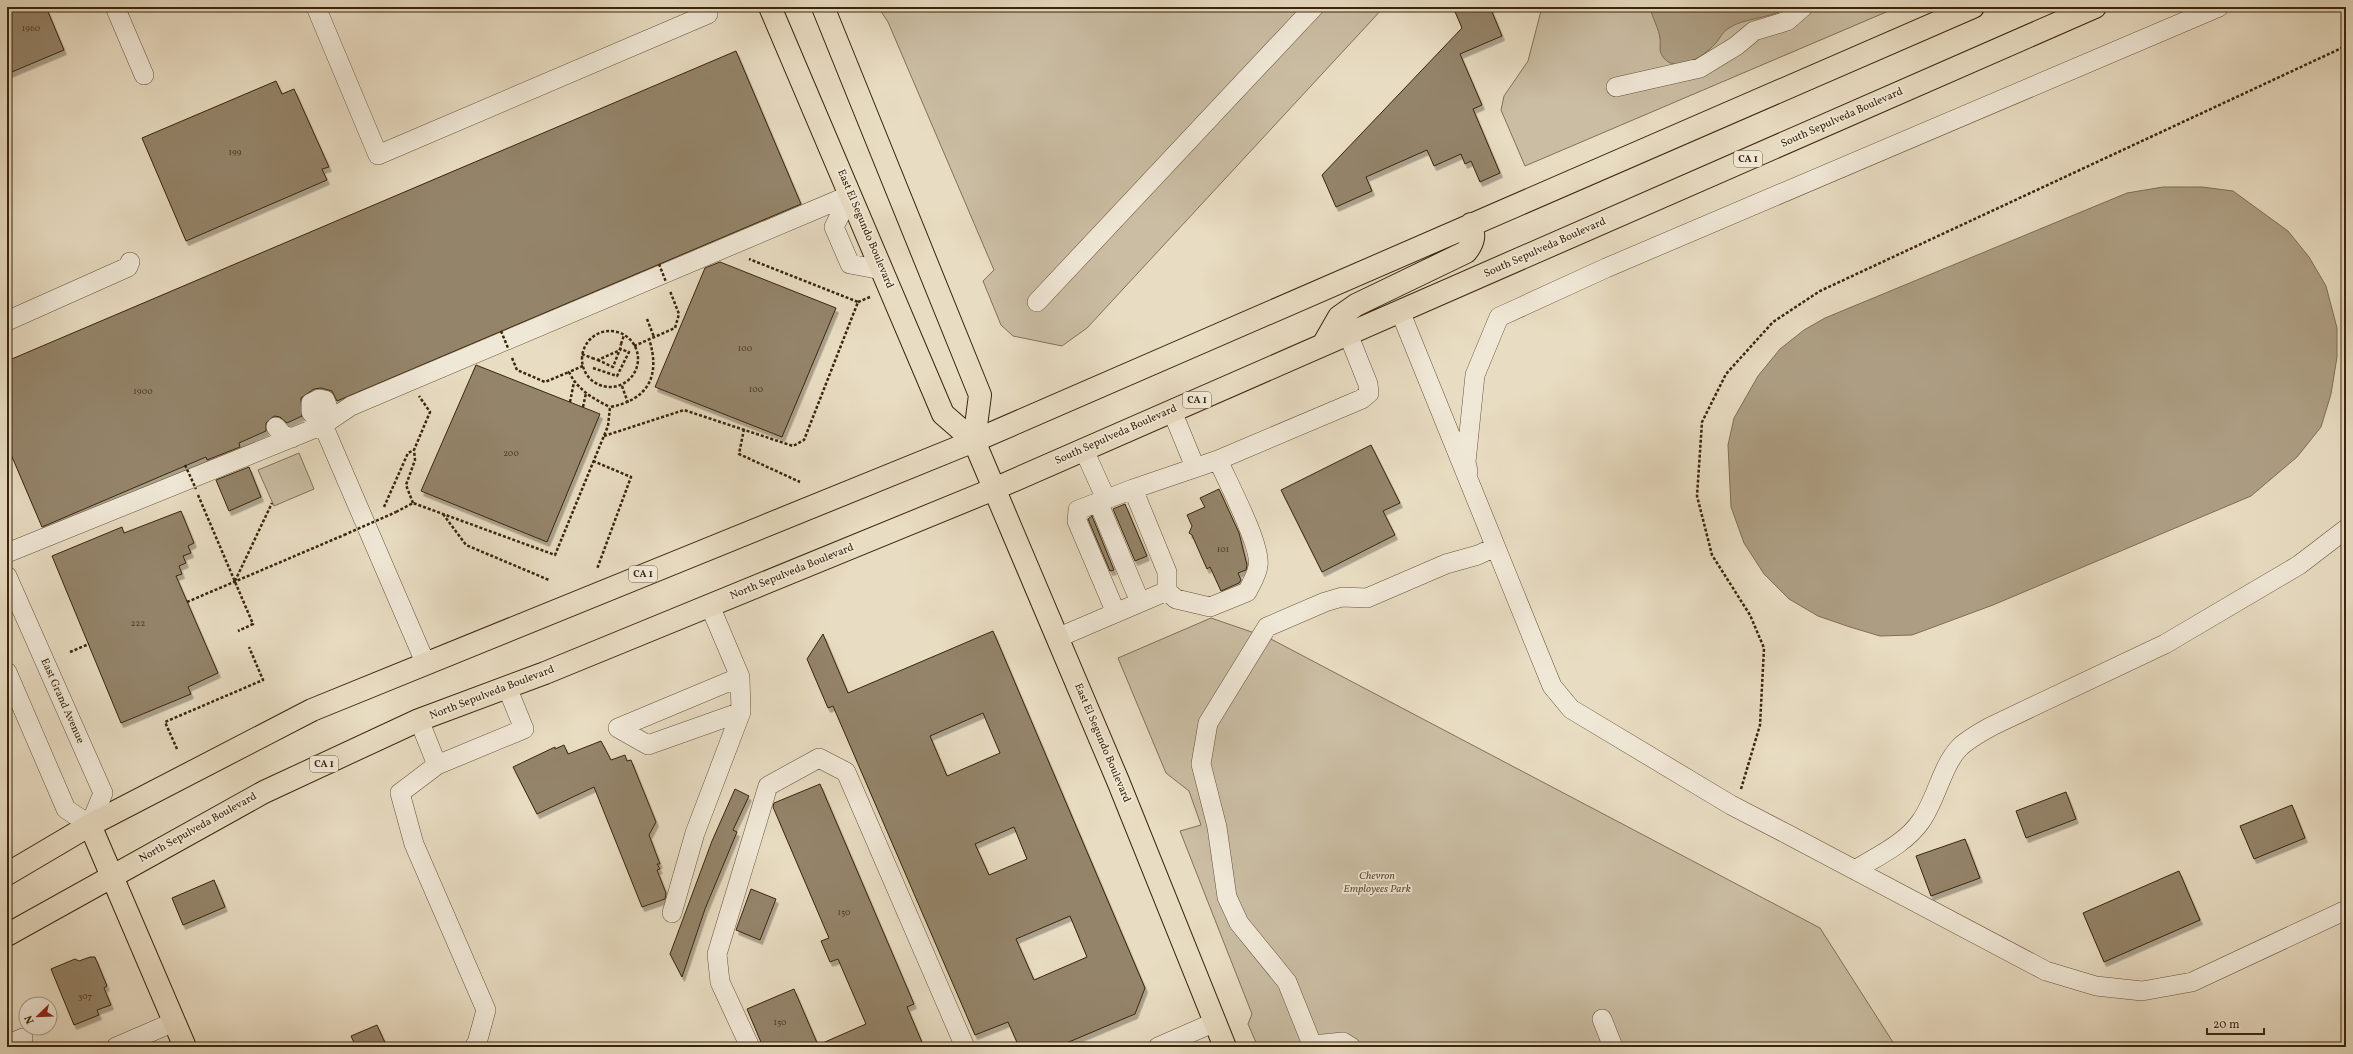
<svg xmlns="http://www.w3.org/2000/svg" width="2353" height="1054" viewBox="0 0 2353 1054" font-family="Vollkorn,serif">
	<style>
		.green { fill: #cabda3; stroke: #827156 }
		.water { fill: #ad9e83; stroke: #7f6e53 }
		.building { fill: #94846a; stroke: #3a250a; fill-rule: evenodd; filter: url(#shadow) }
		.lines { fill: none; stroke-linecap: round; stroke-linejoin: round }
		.minor-casing { stroke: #665338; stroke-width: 20 }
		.major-casing { stroke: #3a250a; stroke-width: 24 }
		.highway-casing { stroke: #3a250a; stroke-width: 24 }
		.path { stroke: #3a250a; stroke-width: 2.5; stroke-dasharray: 3 2; stroke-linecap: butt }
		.minor { stroke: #f0e8d7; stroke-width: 19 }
		.major { stroke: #e8dcc2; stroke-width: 22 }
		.highway { stroke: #e8dcc2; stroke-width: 22 }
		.path-bridge { stroke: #3a250a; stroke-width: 2.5; stroke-dasharray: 3 2; stroke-linecap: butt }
		.labels { text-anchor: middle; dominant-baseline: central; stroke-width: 3.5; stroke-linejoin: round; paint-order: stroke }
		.number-label { font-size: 9px; fill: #503d22 }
		.shield { fill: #f0e8d7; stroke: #716048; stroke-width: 1 }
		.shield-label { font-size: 10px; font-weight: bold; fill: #3a250a }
		.street-label { font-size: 11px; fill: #3a250a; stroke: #f0e8d7 }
		.park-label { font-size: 11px; font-style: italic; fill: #5e4b30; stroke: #f0e8d7 }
	</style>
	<defs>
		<filter id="shadow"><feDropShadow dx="2.5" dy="4.5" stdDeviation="0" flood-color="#0004"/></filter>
	</defs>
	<rect width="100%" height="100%" fill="#e8dcc2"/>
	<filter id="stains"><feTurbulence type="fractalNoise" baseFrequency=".005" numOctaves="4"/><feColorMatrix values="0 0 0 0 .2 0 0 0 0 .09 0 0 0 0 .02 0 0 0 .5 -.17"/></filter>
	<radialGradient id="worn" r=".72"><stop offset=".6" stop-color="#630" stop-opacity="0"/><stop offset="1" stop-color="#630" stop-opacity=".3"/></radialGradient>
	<path class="green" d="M878 7H1384L1087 328 1062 346 1013 336 1001 325 983 281 994 270 888 22Z
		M1542 7H1898L1525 166 1501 110 1504 96 1528 61Z
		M299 453 314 489 274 506 258 470Z
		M1211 618 1269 638 1820 928 1896 1047H1258L1248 1024 1252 1014 1180 831 1201 825 1189 791 1166 773 1118 658Z"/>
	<path class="water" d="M1650 7H1789C1770 19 1743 18 1729 28 1722 32 1720 39 1715 44 1704 56 1676 75 1663 57 1658 50 1661 46 1660 39 1659 28 1652 18 1650 7Z
		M2163 187H2202L2233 191 2288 231 2309 257 2326 286 2337 328V357L2331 394 2321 427 2297 457 2251 496 1993 605 1912 635 1880 636 1850 627 1818 616 1789 599 1764 574 1744 543 1731 507 1728 445 1734 418 1758 376 1780 349 1804 330 1825 318 2127 193Z"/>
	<path class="building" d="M7 7H46L64 50 7 74Z
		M1453 7H1490L1502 36 1460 54 1482 105 1473 109 1500 173 1480 182 1471 161 1465 164 1461 154 1434 166 1427 150 1366 177 1372 191 1336 207 1322 175 1462 28Z
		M736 51 801 204 337 401 332 391 321 388 314 389 301 398 302 416 287 423 280 417 274 416 266 423V431L239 443 240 447 207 460 206 457 42 527 7 445V361Z
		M276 81 282 94 294 89 329 167 322 169 327 180 186 241 142 138Z
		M720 262 836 308 782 437 655 387 705 268Z
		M476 365 600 414 547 542 421 491Z
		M1371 445 1400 503 1383 511 1395 535 1322 572 1281 490Z
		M249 467 261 497 229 511 216 480Z
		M1219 489 1239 533 1247 565 1246 570 1238 573 1241 580 1239 583 1221 591 1210 567 1207 569 1192 535 1189 533 1192 526 1187 515 1205 507 1200 498Z
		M1125 504 1147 556 1135 561 1113 509Z
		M181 511 194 543 188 546 191 553 183 556 186 563 179 566 182 574 176 576 218 673 188 687 191 694 121 723 52 556 122 527 124 533Z
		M1092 516 1114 570 1110 571 1088 519Z
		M993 631 1145 988 1135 1014 1057 1047H1019L1008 1022 975 1035 833 706 828 708 807 659 823 634 848 693ZM983 713 1000 753 947 776 930 736ZM1014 827 1027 859 989 875 975 844ZM1070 916 1087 957 1034 980 1016 939Z
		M601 741 611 760 625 755 627 761 631 760 656 822 649 835 660 864H657L660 869 657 870 666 893 665 899 642 907 594 787 537 814 513 767 555 747V749L564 745 568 754Z
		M820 784 914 1004 907 1007 924 1047H763L747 1009 794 989 818 1045 866 1024 838 959 830 962 821 941 829 938 773 807 774 803Z
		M735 789 749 796 733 830 737 832 705 909 682 977 670 954 712 841Z
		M2066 792 2076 819 2026 838 2016 811Z
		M2292 805 2305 838 2254 859 2240 826Z
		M1965 839 1980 878 1931 896 1916 856Z
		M2179 871 2200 920 2104 962 2083 913Z
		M214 880 225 907 183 925 172 898Z
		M751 889 776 899 760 940 736 930Z
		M90 957H95L107 986 104 988 111 1005 97 1010 99 1015 74 1025 51 969 75 959 79 961Z
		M377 1025 387 1047H356L351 1036Z"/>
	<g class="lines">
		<g class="minor-casing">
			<path id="minor" d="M115 7 144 75
				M316 7 378 155 708 14 705 7
				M1616 87 1700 68 1736 46 1754 31 1787 21 1803 7
				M850 195 834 227 850 264 882 270
				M1037 302 1314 7
				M1400 311 1552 686 1571 709 1731 805 1787 834 2046 971 2096 986 2142 991 2192 982 2346 910
				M7 321 128 267 130 262
				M1172 411 1195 467
				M323 425 327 405 325 400 319 399 311 403V412L323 425 425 662
				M276 427 283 435 292 438
				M1084 450 1106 499
				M1468 471 1466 462 1475 375 1499 317 1606 268 2219 7
				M1098 502 1140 602
				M7 553 323 425 351 406 850 195
				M7 576 103 793 90 825 66 809 7 672
				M1167 591 1176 599 1210 607 1247 592C1251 584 1257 575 1258 566 1262 546 1227 481 1218 460
				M1116 613 1077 521 1078 510 1133 489
				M1057 638 1167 591V572L1133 489 1218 460 1362 399 1369 393 1368 384 1348 334
				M419 720 437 765 524 729 507 687
				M618 728 648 745 741 712
				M618 728 740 677
				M437 765 400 793 414 844 486 1010 477 1043 474 1047
				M1855 870C1878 856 1906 843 1921 821 1936 800 1942 766 1959 748 1968 739 1981 732 1992 726L2165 644 2299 565 2346 529
				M672 913 695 833 741 712 740 677 710 606
				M1602 1019 1613 1047
				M7 1045 23 1038
				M1313 1045 1343 1042 1351 1047
				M116 1047 174 1022
				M750 1047 720 982 717 954 768 786 819 758 846 772 965 1047
				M1158 1047 1215 1022
				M1313 1047 1287 982 1239 923 1227 897 1217 827 1201 764 1208 723 1267 627 1325 602 1342 597 1367 598 1446 564 1478 555 1495 547"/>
		</g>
		<g class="major-casing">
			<path id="major" d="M770 7 943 414 974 441 1118 781 1225 1047
				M823 7 980 395 974 441
				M90 825 185 1047"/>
		</g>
		<g class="highway-casing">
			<path id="highway" d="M1323 345 1339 317 1356 305 1466 252C1474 242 1475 235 1471 224
				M7 874 90 825 312 710 974 441 1973 7
				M7 935 264 792 419 720 545 673 994 489 2095 7"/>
		</g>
		<path class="path" d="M858 302 870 297
			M647 319 654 337
			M582 359a28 28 0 1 1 56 0a28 28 0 1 1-56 0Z
			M621 344 624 335
			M634 346 675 328 679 314 670 291
			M582 354 592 358
			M512 358 517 370 545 382 569 372
			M583 366 569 372C577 389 593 399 610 407
			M593 368 617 376 629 352 620 349 613 367 598 360
			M622 386 628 403
			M570 402 574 382
			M583 407 586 393
			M744 429 739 454 800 482
			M604 436 684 410 793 446 804 440 858 302 749 259
			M593 461 631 477 597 569
			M198 495 253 624 238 631
			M413 503 406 485 415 460 414 450 430 412 419 396
			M384 507 408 453 414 450
			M396 512 413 503 555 555 608 426 610 407C648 400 661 376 649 339
			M443 514 466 545 549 580
			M235 581 272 503
			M187 602 344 535
			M70 652 89 644
			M177 749 165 722 263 680 249 647
			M1741 789 1760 725 1764 648 1750 615 1712 555 1697 496 1702 422 1726 374 1773 322 1820 291 2346 46"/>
		<use href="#minor" class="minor"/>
		<use href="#major" class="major"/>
		<use href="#highway" class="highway"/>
		<path class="path-bridge" d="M659 264 666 282
			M501 331 508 348
			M592 358 598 360 620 350 621 344
			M185 465 196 489
			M344 535 396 512"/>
	</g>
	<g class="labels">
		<g class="number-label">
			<text x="31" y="28">1960</text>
			<text x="235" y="152">199</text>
			<text x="745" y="348">100</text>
			<text x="756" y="389">100</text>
			<text x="143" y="391">1900</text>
			<text x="511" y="453">200</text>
			<text x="1223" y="549">101</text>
			<text x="138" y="623">222</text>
			<text x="844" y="912">150</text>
			<text x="85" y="996">307</text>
			<text x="780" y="1022">150</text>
		</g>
		<g class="shield">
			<rect x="1734" y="151" width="28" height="16" rx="3"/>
			<rect x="1183" y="392" width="28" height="16" rx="3"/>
			<rect x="629" y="566" width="28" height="16" rx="3"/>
			<rect x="310" y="756" width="28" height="16" rx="3"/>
		</g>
		<g class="shield-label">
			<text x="1748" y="159">CA 1</text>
			<text x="1197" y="400">CA 1</text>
			<text x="643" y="574">CA 1</text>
			<text x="324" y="764">CA 1</text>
		</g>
		<g class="street-label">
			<text transform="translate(1842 118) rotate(-24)">South Sepulveda Boulevard</text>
			<text transform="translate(865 229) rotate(67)">East El Segundo Boulevard</text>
			<text transform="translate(1545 248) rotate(-24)">South Sepulveda Boulevard</text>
			<text transform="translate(1116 435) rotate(-24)">South Sepulveda Boulevard</text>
			<text transform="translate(792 572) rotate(-22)">North Sepulveda Boulevard</text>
			<text transform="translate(492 693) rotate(-21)">North Sepulveda Boulevard</text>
			<text transform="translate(62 701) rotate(66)">East Grand Avenue</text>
			<text transform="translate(1102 743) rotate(67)">East El Segundo Boulevard</text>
			<text transform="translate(198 828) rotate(-29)">North Sepulveda Boulevard</text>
		</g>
		<g class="park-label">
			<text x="1377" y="876">Chevron<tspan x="1377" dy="13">Employees Park</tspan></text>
		</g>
	</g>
	<rect width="2353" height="1054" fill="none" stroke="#e8dcc2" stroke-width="24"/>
	<rect x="8" y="8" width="2337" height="1038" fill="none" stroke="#3a250a" stroke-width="2"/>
	<rect x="12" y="12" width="2329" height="1030" fill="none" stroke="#3a250a"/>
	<g transform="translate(38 1016) rotate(247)"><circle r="19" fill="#f0e8d7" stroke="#a79a85"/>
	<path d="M0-3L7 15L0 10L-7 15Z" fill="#8f2418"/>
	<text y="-6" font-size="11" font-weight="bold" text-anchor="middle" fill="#3a250a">N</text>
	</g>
	<path d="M2207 1028v6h57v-6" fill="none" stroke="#3a250a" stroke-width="2"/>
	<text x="2213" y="1028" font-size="12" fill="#3a250a" stroke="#f0e8d7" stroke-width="3" paint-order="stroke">20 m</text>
	<rect width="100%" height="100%" filter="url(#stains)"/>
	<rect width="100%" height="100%" fill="url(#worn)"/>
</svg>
